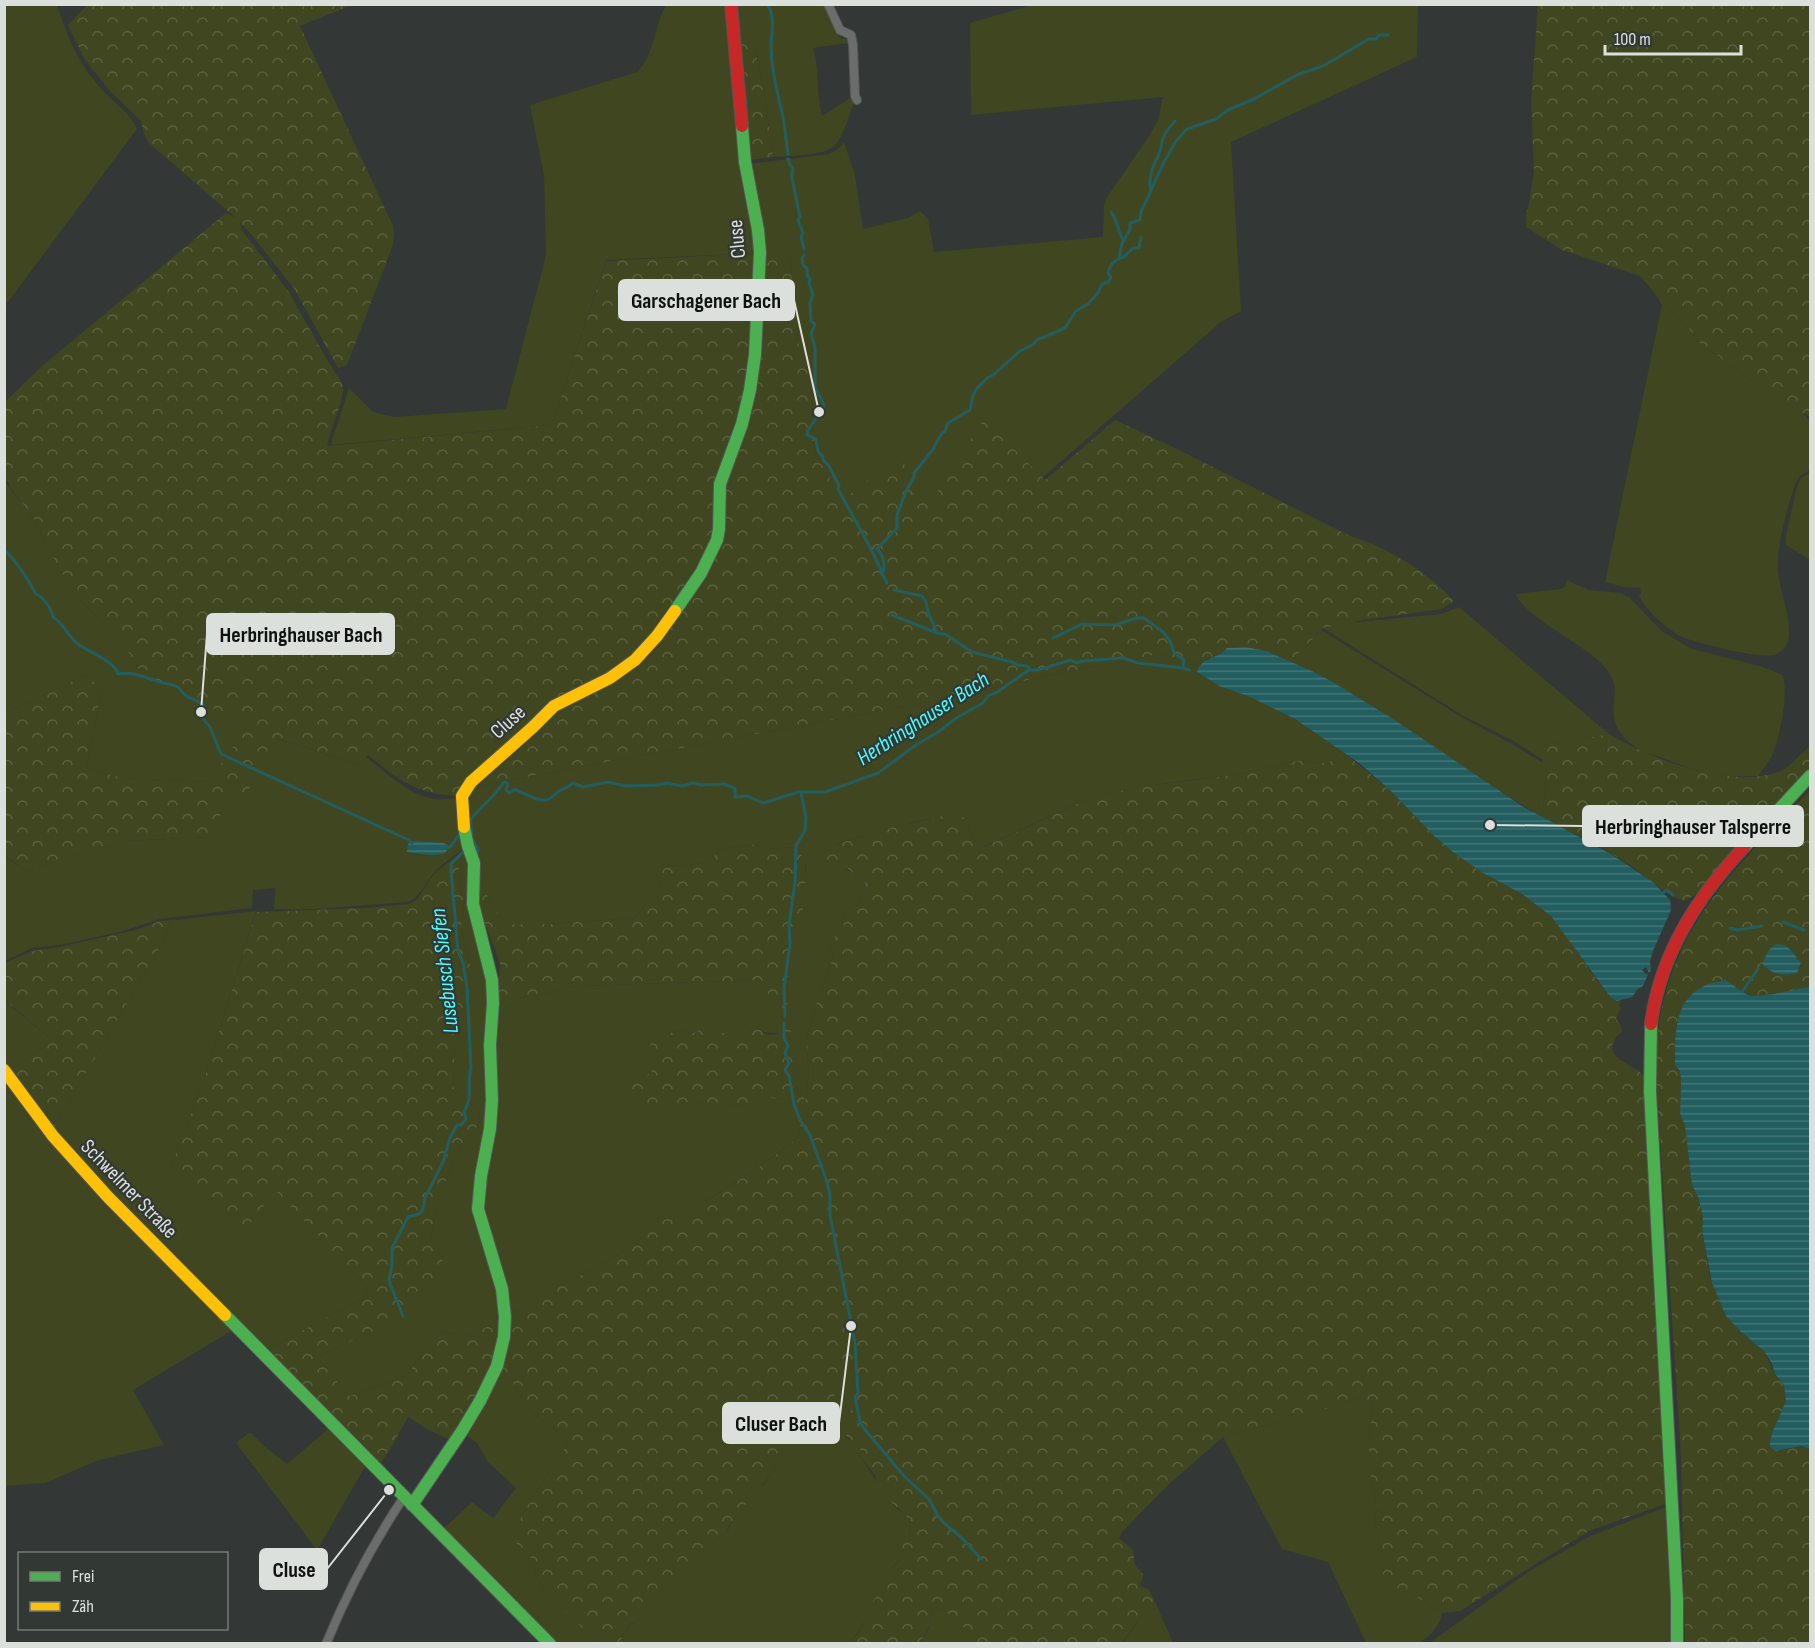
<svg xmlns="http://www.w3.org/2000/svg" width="1815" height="1648" viewBox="0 0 1815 1648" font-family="'Sofia Sans Condensed',sans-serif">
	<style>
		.grass { fill: #40461f }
		.forest { fill: url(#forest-crowns); fill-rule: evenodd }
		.water { fill: url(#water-rules) }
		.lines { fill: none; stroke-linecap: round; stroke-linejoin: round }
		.stream { stroke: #225e5f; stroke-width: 3 }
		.street-casing { stroke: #525553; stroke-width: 10 }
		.fast-casing { stroke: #525553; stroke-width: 14 }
		.slow-casing { stroke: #525553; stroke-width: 14 }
		.jam-casing { stroke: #525553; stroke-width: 14 }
		.street { stroke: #6a6d6b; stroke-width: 8 }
		.fast { stroke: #4caf50; stroke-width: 12 }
		.slow { stroke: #ffc107; stroke-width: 12 }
		.jam { stroke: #c62828; stroke-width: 12 }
		.labels { text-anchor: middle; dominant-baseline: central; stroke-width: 4.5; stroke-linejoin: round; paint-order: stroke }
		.street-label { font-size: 21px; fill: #dce0dd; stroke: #323834 }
		.water-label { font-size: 22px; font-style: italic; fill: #4cfcfe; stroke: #323834 }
		.leader { fill: none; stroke: #dce0dd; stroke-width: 2 }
		.callout-dot { fill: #dce0dd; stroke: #323834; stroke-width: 2 }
		.callout { fill: #dce0dd; stroke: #dce0dd; stroke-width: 2 }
		.callout-label { font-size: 22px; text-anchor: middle; font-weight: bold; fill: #111 }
	</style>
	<defs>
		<pattern id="forest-crowns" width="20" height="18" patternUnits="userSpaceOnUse" patternTransform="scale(1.5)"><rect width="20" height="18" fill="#40461f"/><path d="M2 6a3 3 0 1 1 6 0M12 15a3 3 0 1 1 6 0" fill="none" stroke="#5b603f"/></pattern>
		<pattern id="water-rules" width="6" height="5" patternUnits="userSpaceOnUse" patternTransform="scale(1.5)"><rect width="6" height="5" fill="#225e5f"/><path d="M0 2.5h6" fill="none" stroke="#427576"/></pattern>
	</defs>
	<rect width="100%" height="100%" fill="#333735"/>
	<path class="grass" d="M5 4 57 5C68 37 75 57 97 84 108 98 131 113 137 129L5 306Z
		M1035 4 1418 5 1417 57 1231 142 1241 311 1221 322 1042 478 984 420 929 505 899 456 842 501 816 453 812 427 813 387 797 338 790 257H763L748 164 829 154 838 149 844 142 855 175 863 229 908 218 920 211 928 219 934 252 1103 237 1104 205 1107 197 1147 139 1158 120 1163 97 971 115 970 23Z
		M666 5H729L757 253 606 260 552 425 332 445V440L349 388 373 412 394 417 506 409 546 255 544 176 530 105 637 72C655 55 654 25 666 5Z
		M733 5H825L830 19 841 39H848L849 43 813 48C820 70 816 93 822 116L852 97 854 100C851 112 843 139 833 147 822 156 788 156 773 157L764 92 754 43 738 38Z
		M1662 304 1684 322 1702 346 1719 356 1726 364 1737 369 1764 391 1803 413 1810 422V470L1800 476 1796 482C1788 507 1776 545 1778 571 1779 590 1795 626 1787 643 1785 649 1780 653 1774 655 1759 659 1695 643 1680 636 1669 630 1642 608 1639 595L1641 594 1640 588 1624 587 1605 582Z
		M1810 472V560L1786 545V535L1797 486 1800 479Z
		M4 481 33 517 57 565 81 600 135 660 141 675 249 724 209 782 123 778 86 768 102 689 86 675 5 714Z
		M1566 580 1589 590 1621 593 1629 597 1663 632 1692 649 1760 666 1783 675C1788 694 1781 734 1773 753 1770 761 1763 769 1758 776 1742 776 1727 777 1712 774 1694 770 1677 764 1660 757 1653 755 1644 753 1638 749 1629 743 1618 733 1615 722 1610 697 1624 685 1600 662 1583 645 1521 614 1516 594L1561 589 1566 586Z
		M1459 607 1609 734 1541 746 1543 760 1512 740 1465 717 1323 628 1358 622 1441 614Z
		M1321 630 1463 718 1512 744 1543 763 1546 786 1542 817 1504 794 1395 720 1312 671 1290 662Z
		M1160 654 1201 663 1197 672 1219 686 1255 699 1295 719 1342 751 1328 763H1317L1301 760 1245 773 1168 783 1096 795 983 847 972 838 965 819 935 818 914 822 835 844 840 868H845L850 872 860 873 865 879 864 893 858 904 847 909 842 918 844 927 840 935 829 946 833 955 830 969 819 995 806 1041 809 1074 806 1101 798 1092 794 1075 795 1067 788 1050 791 1028C769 1037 773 1032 752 1030L748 1035 741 1037 726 1035 701 1029 688 1034 684 1029C668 1033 659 1035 652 1050 656 1061 657 1065 650 1074L656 1107 689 1106 695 1101C718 1113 744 1103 768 1098 774 1097 781 1099 787 1099 795 1110 805 1122 798 1136 791 1148 697 1208 681 1215 673 1219 663 1219 655 1223 648 1226 645 1235 639 1240 635 1244 629 1247 625 1250 588 1275 545 1289 510 1315L483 1198 497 1013 521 998 577 986 761 980 781 1018 788 1012 787 980 791 968V957L789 940 793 926 803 920 802 907 806 868 797 847 767 849 753 845 723 849 705 863 681 866 664 865 649 870 662 884 635 918 547 924H507L491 904 474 866 465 821 468 788 949 698 1045 676Z
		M275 738 360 765 366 757C387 773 408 795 435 799 443 800 451 798 459 798L467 846C457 854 446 861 437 870 426 880 423 894 409 902L314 909H274L275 888 253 890 252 908 160 919 120 932 59 945 32 948 5 961 4 856 27 871 123 841 210 837 230 794 243 801Z
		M465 849 486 941 491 1098 477 1186 503 1318 472 1335 435 1332 407 1376 350 1396 317 1357 395 1321 447 1273 431 1235 439 1197 461 1144 479 1125 478 1110 453 1087 456 1020 468 1004 471 970 461 929 465 897 461 893 459 867Z
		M256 911 203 1083 170 1168 276 1190 369 1290 363 1298 265 1351 111 1196 53 1130 157 952 173 920Z
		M4 1000 51 1039 40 1049 11 1070 5 1062Z
		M4 1075 233 1330 133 1390 164 1445 99 1460 45 1483 5 1486Z
		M500 1366 536 1416 554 1429 568 1443 526 1508 510 1537 533 1560 535 1574 545 1591 588 1634 604 1643H556L442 1530 472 1502 493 1518 516 1488 488 1462 477 1443 464 1434Z
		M853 1368C859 1376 858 1395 854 1404 852 1410 848 1413 844 1416L845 1437 855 1443 860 1449 859 1455 896 1508 905 1514 910 1523 909 1539 903 1558 895 1564 886 1578 882 1593 872 1614 863 1623 859 1631 850 1643 625 1644 621 1637 631 1624 641 1618 648 1607 704 1554 722 1534 725 1535 735 1517 747 1503 746 1494 755 1484 763 1485C770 1476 776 1466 784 1457 793 1447 809 1436 807 1421L811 1414 830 1400Z
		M1359 1398 1373 1403 1369 1438V1470L1378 1510 1374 1517 1382 1553C1386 1559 1386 1564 1383 1570L1399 1589 1412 1594 1442 1613C1441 1625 1427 1642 1415 1643 1399 1646 1382 1643 1366 1643L1328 1562 1282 1549 1223 1437 1324 1409Z
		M329 1428 366 1465 317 1550 236 1443 250 1432 262 1444 287 1464Z
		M1669 1506 1674 1643 1428 1644 1528 1572 1590 1536Z
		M1154 1599 1173 1643 1122 1644 1143 1614 1148 1615 1152 1610Z
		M936 1607 950 1615 974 1636 969 1643 920 1644 930 1626 932 1611Z"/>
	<path class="forest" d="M87 5H352L300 26 393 226 394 233 393 245 347 365 338 368 295 290 251 234 240 222 241 229 289 292 327 360 342 383 343 389 341 402 331 431 327 446 552 425 606 261 759 253 763 257H790L797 338 813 387 812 427 816 453 842 500 899 456 929 504 984 419 1045 480 1115 420 1179 450 1348 535C1355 538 1363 540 1370 543 1402 557 1430 575 1454 601L1442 609 1357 621 1355 623 1323 628 1290 662C1268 652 1252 647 1228 648 1221 655 1209 657 1201 663L1160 654 1045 676 949 698 468 788 459 796C416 794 400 781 368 755L360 765 276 738 243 801 230 795 210 837 123 841 27 871 5 856V714L86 675 102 689 86 768 123 778 209 782 248 725 141 675 135 660 81 600 57 565 33 517 9 486 10 484 5 479 4 403 41 367 226 213 237 219 149 143 144 134 141 121 110 91 85 60 68 25Z
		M1538 5H1810V417L1764 391 1737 369 1726 364 1719 356 1702 346 1684 322 1662 304 1654 292 1640 276 1562 250 1526 227V215L1529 203 1534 171 1531 100Z
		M746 37 753 40 754 43 764 92 773 157 749 160 738 38Z
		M1609 734C1650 759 1731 789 1778 772 1788 769 1802 753 1810 746V769L1696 894 1685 901C1663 895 1650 878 1631 866 1603 847 1572 833 1542 817L1546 786 1540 746Z
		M1342 751 1391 791 1433 835 1454 853 1483 873 1522 894 1545 910 1556 921 1588 968 1611 998 1620 1001 1622 999 1619 1005 1621 1008 1616 1019 1621 1025 1622 1032C1614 1037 1608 1049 1617 1057 1626 1066 1638 1067 1645 1078L1668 1503 1589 1531 1460 1611 1442 1613 1412 1594 1399 1589 1383 1576C1383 1567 1387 1562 1382 1553L1374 1517 1378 1510 1369 1470V1438L1373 1403 1359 1398 1325 1409 1223 1437 1168 1485 1122 1532 1119 1538 1133 1550 1135 1565 1143 1574V1578L1139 1586 1148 1589 1154 1599 1152 1610 1148 1616 1143 1614 1122 1643H969L973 1636 950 1615 936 1607 932 1611 930 1625 920 1643H850L859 1632 867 1616 872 1614 870 1609C872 1602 875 1596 882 1593L881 1587C887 1576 892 1566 903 1558L904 1552 900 1546 909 1539 910 1523 905 1514 886 1498 874 1474 859 1455 860 1449C853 1441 845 1437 840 1427L844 1416 851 1410 855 1402 857 1374 853 1369 821 1415 811 1414 807 1421C810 1436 793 1447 784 1457 776 1466 770 1476 762 1485L755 1484 746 1494 747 1503 730 1524 725 1535 722 1534 694 1566 648 1607 641 1618 630 1624 621 1637 625 1643H604L588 1634 545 1591 535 1574 533 1560 510 1537 526 1508 568 1443 554 1429 536 1416 500 1366 510 1315C545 1289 588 1275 625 1250 629 1247 635 1244 639 1240 645 1235 648 1226 655 1223 663 1219 673 1219 681 1215 698 1208 791 1148 798 1136 805 1122 795 1110 787 1099L770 1098 757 1102 722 1107H709L695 1101C683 1112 671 1112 656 1107L652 1111 643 1112C624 1099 625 1078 650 1074 660 1060 652 1057 650 1042L666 1034 684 1029 688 1034C695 1033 700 1028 707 1028 719 1029 731 1039 744 1036 749 1034 752 1030 756 1028L769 1035 777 1034 784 1026 791 1028 788 1050 795 1067 794 1075 798 1092 806 1100 809 1074 806 1041 819 995 830 969 833 955 829 946 834 937 840 934 844 927 842 918 847 909 858 904 864 893 865 879 860 873 854 874 847 868H840L821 858 820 852 823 848 898 826 935 818 957 812 965 819 972 838 984 847 1096 795 1141 787 1245 773 1301 760 1316 763H1328Z
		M1810 790V922L1809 931 1810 987 1794 991 1755 996 1742 992 1731 983 1723 980 1707 985 1684 1004 1677 1023 1675 1060 1680 1072 1681 1081 1680 1113 1685 1126 1692 1185 1698 1197 1703 1217 1702 1230 1710 1277 1726 1316 1740 1331 1764 1351 1776 1376 1784 1385 1786 1401 1772 1433 1770 1441 1772 1448C1784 1455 1796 1443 1810 1449V1643H1685L1681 1455 1657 1092C1656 1074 1655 1055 1657 1037 1670 925 1737 867 1810 790ZM1790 948 1801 963 1800 968 1791 975 1779 974 1765 968Z
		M753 845 767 849 798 847 797 849C813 864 801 900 803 921L793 926 789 940 791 957V968L787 980 788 1012 780 1018 761 980 577 986 521 998 497 1013 500 964 476 899 477 872 491 904 507 924H547L635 918 662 884 649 870 664 865 681 866 705 863 723 849Z
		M465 849 459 867 461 893 465 897 461 929 471 970 468 1004 456 1020 453 1087 478 1110 479 1125 461 1144 439 1197 431 1235 448 1273 395 1321 317 1357 350 1396 407 1376 435 1332 472 1335 503 1318 496 1364 452 1441 427 1429 408 1417 392 1446 379 1466 265 1351 363 1298 369 1290 276 1191 240 1235 170 1168 203 1083 256 912 366 908 409 904 417 900 430 879 437 871Z
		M173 920 157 952 53 1130 11 1070 40 1049 50 1038 5 1000V963L32 951 59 947 136 930 160 921Z"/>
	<path class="water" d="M1245 647 1266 651 1312 671 1331 681 1395 720 1522 806 1611 854 1653 882 1670 900 1671 910 1653 951 1650 962 1651 970 1649 973 1646 967 1642 970 1646 974H1648L1643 986 1638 989 1632 997 1617 1001 1611 998 1551 916 1522 894 1483 873 1454 853 1433 835 1391 791 1359 763 1295 719 1250 697 1219 686 1197 672C1201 656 1219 659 1227 648Z
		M414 841 444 843 450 847 444 854 431 855 407 852 408 844Z
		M1777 944C1790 945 1794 954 1801 963L1797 973C1785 977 1771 974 1763 965 1764 957 1769 947 1777 944Z
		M1725 980C1734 984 1740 992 1749 995 1761 998 1797 989 1810 987V1080L1809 1092 1810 1104V1449L1801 1446 1776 1451 1770 1447V1442L1772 1433 1786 1401 1784 1385 1775 1374 1772 1364 1764 1351 1740 1331 1726 1316 1712 1283 1702 1230 1703 1217 1698 1197 1692 1185 1685 1126 1680 1113 1681 1081 1680 1071 1675 1065V1060C1675 1033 1675 1001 1702 987 1709 983 1717 982 1725 980Z"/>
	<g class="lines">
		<path class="stream" d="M767 4C775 15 772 32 771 44 771 68 777 91 782 112 785 125 786 140 788 154
			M788 159 790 165 793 168 792 172V178L800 217 798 220 803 233 801 237 804 249
			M1151 190C1147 175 1155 164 1160 151 1162 148 1161 145 1162 142 1163 134 1170 127 1175 121
			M1111 212C1118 220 1117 231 1123 239
			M804 255 802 258 803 265 807 268V275L810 279 809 283 813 295 810 303 811 321 815 324 811 334 815 347V387L824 405V407L808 430 807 435 816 439 818 451 823 457V460L829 466 839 486 838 489 870 547 887 583
			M1120 258 1124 257 1133 248H1139L1141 237
			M4 549C15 561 27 576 34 591 37 597 37 593 41 597 46 602 52 609 53 617 64 623 67 636 78 644 90 653 113 660 118 674 133 671 146 678 160 682 166 684 172 684 178 687 182 690 182 695 188 697 195 700 198 700 204 706L200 715 210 727 221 754 409 840 412 843
			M882 575C886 567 884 555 877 549L897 528V515L906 491 914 477V473L934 448 935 445 942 433 945 431 948 423 970 410C972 402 972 392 980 385 982 383 985 381 987 378L993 375 1020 351 1034 344 1037 340 1065 328 1076 311 1088 304 1098 293 1102 284 1108 282 1111 278 1108 273C1110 265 1113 261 1120 258 1119 246 1124 240 1130 230V223L1140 220 1141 212 1164 162 1176 141 1187 129 1216 119 1228 110 1254 99 1297 75 1323 66 1369 39H1376L1379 35H1388
			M894 590 922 596 926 602 928 612 937 633 945 634 972 652 1012 662 1018 665 1027 666 1030 670
			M892 615 937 633
			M1053 638 1082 624 1115 625 1137 618H1144L1163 632 1170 641 1174 653 1184 660 1183 668
			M471 821 472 838 478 850 477 853
			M468 824C477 808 494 799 503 783L506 782 508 784 506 790 510 793 513 790H516C525 793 540 804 549 799 553 797 556 792 561 790 566 787 569 787 573 783L583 787 608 782 625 786 657 785 667 783 682 786 693 783 701 785 724 784 735 788V797L747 796 763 803 799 792H825L878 773 916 745 938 732 958 717 983 703 988 696 997 692 1026 672 1030 670H1038L1071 660 1077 663 1082 661 1123 658 1138 663 1183 668 1189 670
			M447 847H450L459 835
			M1664 892 1667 890 1673 895
			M1783 922 1804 930
			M1730 928 1737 930 1762 926
			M1742 992 1758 969
			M785 1016 784 988 790 944 789 925 795 883 796 846 805 830 806 818 801 792
			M784 1023V1038L788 1046 785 1053 789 1063 785 1070 789 1076 794 1104 800 1120 810 1135 826 1179 830 1194V1215L855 1343 858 1394 855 1397 860 1422 866 1431 905 1477 929 1499 938 1516 944 1523 962 1538 981 1559
			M403 1316 389 1281 392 1265V1248L408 1217 419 1214 423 1209 425 1198 443 1162 450 1138 457 1125H461L466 1119 464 1112C474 1095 466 1085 471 1068L467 987 463 963 458 951 451 870V864L464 851"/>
		<g class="street-casing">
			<path id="street" d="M828 4 840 30 851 35 853 45 855 96 857 100
				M326 1644C347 1593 373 1543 404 1497"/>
		</g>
		<g class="fast-casing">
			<path id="fast" d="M675 611 701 573 717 540 719 529 720 484 742 424 750 390 755 355 760 252 758 230 745 162 742 126
				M1745 846 1810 776
				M1651 1024 1650 1091 1677 1599V1644
				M225 1315 550 1644
				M412 1505 462 1431 480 1401 497 1366 504 1337 505 1317 502 1289 478 1209 481 1176 490 1129 492 1100 490 1045 493 1003 492 980 473 904 474 863 468 846 464 827"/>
		</g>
		<g class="slow-casing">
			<path id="slow" d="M464 827 462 796 471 782 533 727 554 706 610 678 635 660 657 636 675 611
				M4 1070 53 1136 108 1197 225 1315"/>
		</g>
		<g class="jam-casing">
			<path id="jam" d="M731 4 742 126
				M1651 1024C1660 954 1698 896 1745 846"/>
		</g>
		<use href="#street" class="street"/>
		<use href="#fast" class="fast"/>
		<use href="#slow" class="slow"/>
		<use href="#jam" class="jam"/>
	</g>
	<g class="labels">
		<g class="street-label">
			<text transform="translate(737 239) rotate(-95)">Cluse</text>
			<text transform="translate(508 722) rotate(-42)">Cluse</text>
			<text transform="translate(129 1189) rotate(46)">Schwelmer Straße</text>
		</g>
		<g class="water-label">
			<text transform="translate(923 719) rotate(-33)">Herbringhauser Bach</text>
			<text transform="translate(445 971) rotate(-96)">Lusebusch Siefen</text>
		</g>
	</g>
	<path class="leader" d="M819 412L794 300M201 712L207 634M1490 825L1583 826M851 1326L839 1423M389 1490L327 1569"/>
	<g class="callout-dot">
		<circle cx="819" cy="412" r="6"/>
		<circle cx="201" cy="712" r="6"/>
		<circle cx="1490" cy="825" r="6"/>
		<circle cx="851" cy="1326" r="6"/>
		<circle cx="389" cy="1490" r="6"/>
	</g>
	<g class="callout">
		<rect x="619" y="280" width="175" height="40" rx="6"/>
		<rect x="207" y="614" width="187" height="40" rx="6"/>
		<rect x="1583" y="806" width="220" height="40" rx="6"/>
		<rect x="723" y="1403" width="116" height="40" rx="6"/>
		<rect x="260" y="1549" width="67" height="40" rx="6"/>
	</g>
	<g class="callout-label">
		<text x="706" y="308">Garschagener Bach</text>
		<text x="301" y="642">Herbringhauser Bach</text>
		<text x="1693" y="834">Herbringhauser Talsperre</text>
		<text x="781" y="1431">Cluser Bach</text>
		<text x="294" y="1577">Cluse</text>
	</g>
	<rect width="1815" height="1648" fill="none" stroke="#dce0dd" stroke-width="12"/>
	<rect x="18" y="1552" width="210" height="78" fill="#323834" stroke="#767b78" stroke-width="1.5"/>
	<rect x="30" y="1572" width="30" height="9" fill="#4caf50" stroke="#767b78" stroke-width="1.5"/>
	<text x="72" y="1582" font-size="18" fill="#dce0dd">Frei</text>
	<rect x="30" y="1602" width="30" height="9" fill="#ffc107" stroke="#767b78" stroke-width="1.5"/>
	<text x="72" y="1612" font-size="18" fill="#dce0dd">Zäh</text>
	<path d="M1605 45v9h136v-9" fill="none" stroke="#dce0dd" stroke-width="3"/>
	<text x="1614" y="45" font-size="18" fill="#dce0dd" stroke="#323834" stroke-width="4.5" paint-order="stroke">100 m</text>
</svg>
